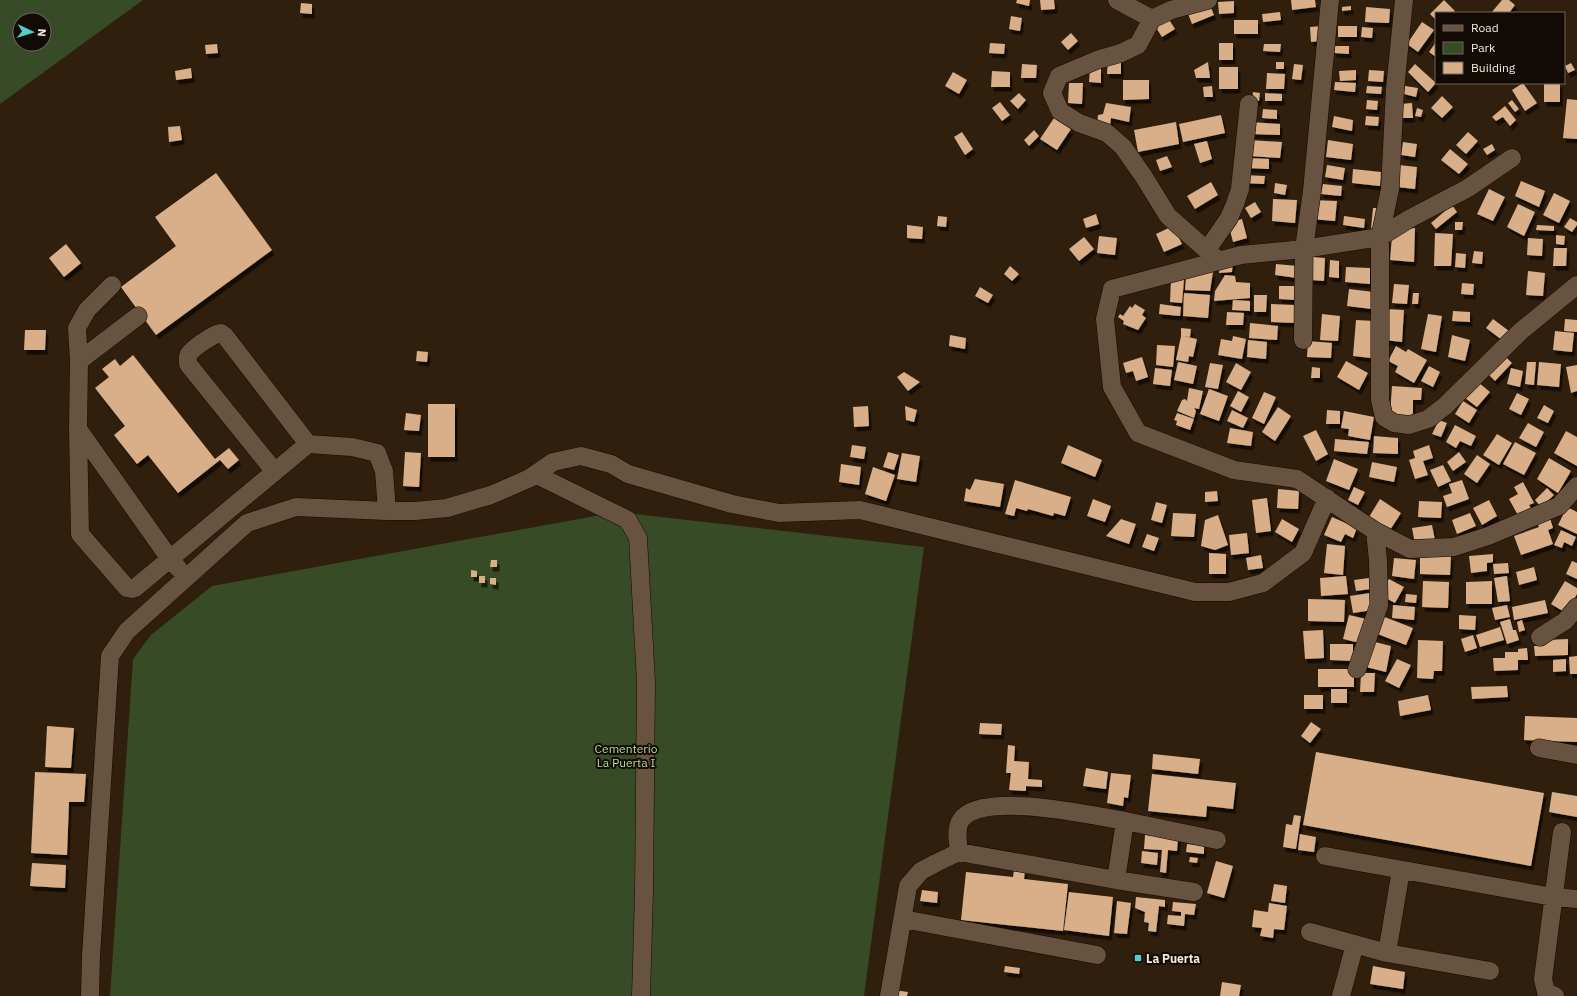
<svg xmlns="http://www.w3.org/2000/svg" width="1577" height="996" viewBox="0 0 1577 996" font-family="'IBM Plex Sans',sans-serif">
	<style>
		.green { fill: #374b27; fill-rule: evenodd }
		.building { fill: #d8af88; filter: url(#shadow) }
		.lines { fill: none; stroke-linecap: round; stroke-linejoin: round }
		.minor-casing { stroke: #170800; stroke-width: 19 }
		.minor { stroke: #675340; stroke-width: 18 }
		.poi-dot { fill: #54cdc8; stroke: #120a04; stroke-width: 1.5 }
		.labels { text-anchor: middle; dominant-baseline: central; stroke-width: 4; stroke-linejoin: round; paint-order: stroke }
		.park-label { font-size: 12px; fill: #b6dd98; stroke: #120a04 }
		.poi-label { font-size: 12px; font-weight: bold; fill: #f6eadf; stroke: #120a04; text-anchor: start }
	</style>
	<defs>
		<filter id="shadow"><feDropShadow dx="2.5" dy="4.5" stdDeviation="0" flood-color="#0009"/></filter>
	</defs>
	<rect width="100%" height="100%" fill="#301f0d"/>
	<path class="green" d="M0 0H143L0 104ZM20 20H44V44H20Z
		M617 512 924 547 864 996H110L133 659 151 635 212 586Z"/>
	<path class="building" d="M1017 0H1030L1029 6 1016 3Z
		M1040 0H1054L1055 9 1041 10Z
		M1291 0H1315L1316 7 1292 10Z
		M1444 0 1455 11 1452 13H1436V20L1430 14Z
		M1502 0H1509L1515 5 1509 13H1491Z
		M1234 1V13L1219 14 1218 2Z
		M301 3 312 4V14L300 13Z
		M1209 3 1214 15 1192 24 1187 11Z
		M1351 6V10L1342 11V7Z
		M1366 7 1390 9 1389 23 1365 22Z
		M1280 12 1281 20 1263 22 1262 14Z
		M1011 16 1022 18 1020 31 1009 29Z
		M1168 18 1175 29 1162 37 1155 26Z
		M1234 20H1258V34H1234Z
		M1422 22 1434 30 1418 52 1407 44Z
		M1321 26 1322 41 1311 42 1310 27Z
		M1338 26H1357V37H1338Z
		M1362 27 1373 28 1372 38 1361 37Z
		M1071 33 1078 41 1068 50 1061 42Z
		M1436 42V57L1429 52Z
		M990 43 1005 44 1004 54 989 53Z
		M1219 43H1233V60H1219Z
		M217 44 218 53 206 54 205 45Z
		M1264 44H1281L1280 52 1263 51Z
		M1334 46H1349V54L1334 53Z
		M1108 58H1121V74H1107Z
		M1208 62 1210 78H1196L1194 70Z
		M1276 62H1284V69H1276Z
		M1571 63 1575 70 1568 73 1565 66Z
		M1022 64 1037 65 1036 78H1021Z
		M1294 64 1303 65 1301 80 1292 79Z
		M1415 64 1436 83 1428 92 1408 72Z
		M1219 67H1238V89H1219Z
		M191 68 192 78 176 80 175 71Z
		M1090 68 1101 69V83L1089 82Z
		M1356 70V80L1340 81 1339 71Z
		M1369 70 1384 71 1383 82 1368 81Z
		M992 71 1010 72V87H991Z
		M953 72 967 80 959 94 945 86Z
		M1267 73 1285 74 1284 89H1266Z
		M1123 80H1149V99L1123 100Z
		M1335 82 1356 83 1355 92 1334 90Z
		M1069 83H1083L1082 104 1068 103Z
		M1523 83 1537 103 1525 111 1512 90Z
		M1544 83H1560V102H1544Z
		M1212 86 1213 97H1204L1203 87Z
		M1367 86 1382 87 1381 94 1366 93Z
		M1405 86 1418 88 1416 97 1404 94Z
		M1253 92 1260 93 1259 101H1252Z
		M1019 93 1026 100 1018 109 1010 101Z
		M1265 93 1282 94V101H1265Z
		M1442 96 1453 107 1442 118 1431 108Z
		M1567 99 1577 100V139L1563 138Z
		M1367 100 1378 101 1377 110 1366 109Z
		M1512 100 1519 109 1515 112 1508 103Z
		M1000 102 1010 115 1002 121 992 108Z
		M1106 103 1131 107 1129 122 1111 118 1110 125 1097 123 1098 115 1103 114Z
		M1412 103 1413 118H1401L1400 104Z
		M1505 106 1516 120 1510 126 1503 117 1496 121 1492 117Z
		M1417 108 1423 110 1421 117 1415 116Z
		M1263 109 1277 110V119L1262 118Z
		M1221 115 1225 133 1183 142 1179 124Z
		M1334 116 1353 120 1352 131 1332 127Z
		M1366 116 1379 117 1378 126 1365 125Z
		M1054 118 1071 129 1057 150 1040 139Z
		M1176 122 1179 144 1138 152 1134 130Z
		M1251 122 1280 124V135L1251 134Z
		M180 126 182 140 169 142 168 127Z
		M1034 130 1039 136 1029 146 1024 140Z
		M962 132 973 149 965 155 954 137Z
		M1468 132 1478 141 1466 154 1456 145Z
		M1250 140 1282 142 1280 158 1249 156Z
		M1328 140 1353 144 1351 160 1326 157Z
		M1207 141 1212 159 1200 163 1194 144Z
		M1403 142 1417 144 1415 157 1401 155Z
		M1492 144 1495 150 1487 155 1483 149Z
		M1450 149 1468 164 1459 174 1441 160Z
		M1167 156 1172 167 1160 171 1156 160Z
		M1248 158 1269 159V169L1247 168Z
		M1327 165 1345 168 1343 180 1325 177Z
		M1399 165 1417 167 1415 189 1397 187Z
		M1353 169 1381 172 1380 186 1352 183Z
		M216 173 272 250 156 335 121 287 176 246 155 217Z
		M1244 175 1265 176 1264 184 1243 183Z
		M1521 181 1545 191 1539 207 1515 196Z
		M1211 182 1218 195 1195 209 1187 196Z
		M1275 183 1287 185 1285 195 1274 193Z
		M1323 184 1342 186 1341 196 1321 194Z
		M1489 189 1505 197 1493 221 1477 214Z
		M1554 193 1570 201 1559 223 1543 215Z
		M1273 199 1297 200 1295 223 1272 221Z
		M1312 200 1337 201 1335 221 1311 219Z
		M1255 202 1261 212 1251 218 1245 208Z
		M1518 204 1535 212 1524 236 1507 227Z
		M1452 205 1457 212 1436 229 1431 223Z
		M1373 208H1380L1378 228H1371Z
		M1096 214 1099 224 1086 228 1083 219Z
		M938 216 947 217 946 227 937 226Z
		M1344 216 1365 219 1364 228 1343 225Z
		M1570 218 1577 222V225L1572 232 1564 227Z
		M1242 219 1247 238 1233 242 1228 223Z
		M1455 222H1463L1462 230H1455Z
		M907 225 923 227 922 239 907 238Z
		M1537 225 1554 226V231L1536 230Z
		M1173 226 1182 244 1164 252 1156 234Z
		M1415 228 1414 262 1390 260 1392 236 1399 230Z
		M1435 233 1453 234 1451 266H1434Z
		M1556 235 1565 236 1564 245 1556 244Z
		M1099 236 1117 238 1115 255 1097 253Z
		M1084 237 1094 249 1079 261 1069 249Z
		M1528 238 1543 239 1542 256 1527 255Z
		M66 244 81 263 64 277 49 258Z
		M1554 248H1567L1566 266H1553Z
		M1474 251 1483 252 1482 264 1472 263Z
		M1456 253 1466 254 1465 268 1455 267Z
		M1313 257 1325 258 1324 281 1311 280Z
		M1233 260 1232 272 1219 273 1220 263Z
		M1330 260 1339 261V278L1329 277Z
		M1276 264 1298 266 1297 278 1275 275Z
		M1010 266 1019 274 1012 281 1004 274Z
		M1346 267 1370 268V284L1345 282Z
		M1528 271 1545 273 1543 296 1526 295Z
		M1213 272 1210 291 1185 290 1186 275Z
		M1225 275 1235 276 1236 282 1250 283V298L1214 301 1215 291Z
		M1171 279 1184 280 1182 303 1170 302Z
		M1462 283 1474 284 1473 295 1461 294Z
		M1394 284 1409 285 1407 304 1392 303Z
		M1279 286H1296V300L1279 299Z
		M980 287 993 295 988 303 975 296Z
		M1349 289 1374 292 1372 309 1347 306Z
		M1184 293 1210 295 1208 318 1183 316Z
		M1413 293H1419L1418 304H1412Z
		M1254 295H1267L1266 312H1254Z
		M1233 300 1250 301V311L1232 310Z
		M1135 304 1145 310 1142 315 1146 318 1138 330 1123 324 1124 321 1118 317 1120 314 1123 316 1130 306 1132 308Z
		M1160 304 1181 307 1180 316 1159 314Z
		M1271 304 1294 305V323L1271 322Z
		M1386 309 1404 310 1402 342 1384 340Z
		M1453 311 1470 312V322L1452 321Z
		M1227 312 1244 313 1243 325H1226Z
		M1322 314 1340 316 1338 341 1320 340Z
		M1428 314 1442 316 1436 352 1421 349Z
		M1493 319 1509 331 1502 340 1486 328Z
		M1565 319 1577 320V332L1564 331Z
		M1356 320 1374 321 1371 358 1353 356Z
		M1250 323 1278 326 1277 340 1249 338Z
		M1181 328 1191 329 1190 337 1183 336 1197 339 1193 357 1189 356 1188 362 1176 360 1181 336Z
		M25 330H46L45 350H24Z
		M1555 331 1574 333 1572 352 1553 350Z
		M950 335 966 338 965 349 949 346Z
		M1452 335 1470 340 1465 361 1448 357Z
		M1233 336 1246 339 1242 359 1218 355 1221 339 1232 341Z
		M1248 340 1267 342 1266 359 1247 357Z
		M1308 341 1332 343 1331 358 1307 357Z
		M1157 345 1175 346 1173 367 1156 365Z
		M1396 346 1406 352 1408 349 1427 360 1414 383 1395 372 1398 366 1388 361Z
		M417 351 428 352 427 362 416 361Z
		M133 355 215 459 229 448 239 460 228 469 220 460 178 493 148 455 137 464 114 435 125 426 95 388 109 377 102 369 115 359 120 366Z
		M1505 356 1512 363 1495 381 1488 374Z
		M1142 357 1148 377 1136 381 1133 371 1126 373 1123 363Z
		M1346 361 1368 373 1359 390 1337 377Z
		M1178 362 1197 366 1193 384 1174 380Z
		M1527 362H1536L1534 385 1525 384Z
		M1539 362 1561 364 1559 387 1537 385Z
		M1210 363 1223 365 1218 389 1205 387Z
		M1236 363 1251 372 1241 390 1226 382Z
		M1577 365V391L1571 393 1566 367Z
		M1429 366 1440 372 1433 387 1421 381Z
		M1312 367 1320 368V378H1311Z
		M1155 368 1172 370 1170 386 1153 384Z
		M1511 368 1523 371 1520 387 1507 384Z
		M904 372 920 382 908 391 897 377Z
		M1478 382 1490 392 1477 407 1465 398Z
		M1392 386 1422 388 1421 400H1413V416L1390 414Z
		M1189 388 1203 391 1199 409 1194 408 1196 411 1194 418 1177 411 1182 400 1185 399 1187 401Z
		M1209 389 1228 396 1219 421 1200 414Z
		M1238 391 1249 397 1241 412 1230 406Z
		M1264 392 1276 397 1264 424 1252 418Z
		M1517 393 1529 399 1521 415 1509 409Z
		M1463 401 1477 410 1469 423 1455 414Z
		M428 404H455V457H428Z
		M1544 405 1554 411 1548 423 1537 418Z
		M868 406 869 426 854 427 853 407Z
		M905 406 917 410 914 422 906 420Z
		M1278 407 1291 416 1275 441 1262 432Z
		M1232 410 1248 418 1243 428 1227 421Z
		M1327 410 1340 411V424H1326Z
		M1344 411 1374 417 1370 440 1348 436 1349 429 1341 428Z
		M406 413 421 415 419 431 404 430Z
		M1177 413 1194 419 1190 430 1176 425 1177 421 1174 420Z
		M1439 420 1447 423 1441 437 1432 434Z
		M1528 423 1544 432 1536 447 1519 438Z
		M1455 425 1476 436 1471 446 1460 441 1456 448 1446 442Z
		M1230 428 1253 432 1251 446 1227 443Z
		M1316 430 1328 454 1316 461 1303 436Z
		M1566 431 1577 437V466L1554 453Z
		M1497 434 1512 443 1499 465 1483 455Z
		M1374 436 1398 438V454L1373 453Z
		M1335 439 1369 442 1367 454 1334 451Z
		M1515 442 1536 453 1524 475 1503 464Z
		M852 445 866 447 864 459 850 457Z
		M1068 445 1102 460 1095 477 1061 463Z
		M1429 445 1433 458 1423 461 1428 475 1415 479 1409 460 1415 458 1413 451Z
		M405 452 421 453 419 487 403 486Z
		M888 452 899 455 894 470 883 467Z
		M1459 452 1466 462 1453 471 1447 462Z
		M902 453 920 456 916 482 897 479Z
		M1477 455 1490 464 1477 483 1464 474Z
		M1549 458 1571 471 1558 493 1537 479Z
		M1334 459 1358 469 1349 490 1326 481Z
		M1372 462 1397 467 1394 482 1369 477Z
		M841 464 861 467 859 485 839 482Z
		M1443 465 1451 481 1438 487 1430 470Z
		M873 467 895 475 886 501 865 494Z
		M975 479 1004 484 1000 507 964 501 966 488 970 490Z
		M1015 480 1071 497 1065 516 1054 513 1053 516 1028 509 1027 511 1016 508 1014 516 1005 514Z
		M1462 480 1469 499 1447 507 1443 496 1452 493 1449 484Z
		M1523 482 1534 503 1529 505 1532 510 1519 517 1509 499 1518 494 1514 487Z
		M1354 487 1365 492 1358 505 1348 500Z
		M1547 488 1554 495 1541 507 1535 500Z
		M1278 489 1299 491 1298 509 1277 508Z
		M1217 491 1218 501 1205 502V492Z
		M1267 498 1271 531 1256 533 1252 500Z
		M1093 499 1111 506 1105 522 1087 516Z
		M1380 499 1401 513 1390 530 1369 517Z
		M1489 500 1497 516 1482 525 1473 508Z
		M1419 501 1442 502 1441 518 1418 517Z
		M1156 502 1167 505 1162 523 1151 520Z
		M1567 507 1577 512V534L1558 525Z
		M1173 513 1196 514 1194 537 1171 536Z
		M1470 513 1476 526 1457 534 1452 520Z
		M1218 515 1228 545 1215 550 1201 546 1205 520Z
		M1332 517 1357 528 1353 538 1345 534 1341 542 1324 535Z
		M1550 518 1553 528 1548 530 1553 544 1521 555 1514 536 1539 527 1537 523Z
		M1121 519 1136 524 1129 544 1106 536Z
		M1282 519 1299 529 1292 542 1275 532Z
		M1432 525 1435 540 1415 544 1412 528Z
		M1561 530 1576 537 1572 546 1564 542 1562 548 1554 545Z
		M1247 533 1249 553 1231 555 1229 535Z
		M1147 534 1159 538 1154 551 1142 547Z
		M1327 544 1345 546 1343 575 1324 573Z
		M1209 553 1226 554V574H1209Z
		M1420 554 1451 556 1450 575 1420 574Z
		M1493 554V562L1487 563V571L1471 573 1469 556Z
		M1261 555 1263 568 1248 570 1246 558Z
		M1394 558 1416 560 1414 579 1392 576Z
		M491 560H497V567H490Z
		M1572 561 1577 563V579L1566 574Z
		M1508 563 1509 573 1494 574 1493 564Z
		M1534 567 1537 580 1519 585 1516 572Z
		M471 570 477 571V577H471Z
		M479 576H485V583H479Z
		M1346 576 1348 594 1321 596 1320 578Z
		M1507 576 1510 601 1498 602 1494 578Z
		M490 578H496V585L490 584Z
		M1369 578 1371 589 1356 591 1354 580Z
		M1389 579 1404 587 1395 603 1380 595Z
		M1423 581 1449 582 1448 608 1422 607Z
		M1492 581V604H1466V582Z
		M1565 581 1577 588V594L1566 613 1551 604Z
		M1370 593 1373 610 1353 613 1350 596Z
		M1406 594 1417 595 1416 603 1405 602Z
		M1308 599 1345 600 1344 622 1308 621Z
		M1545 600 1548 613 1514 620 1512 607Z
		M1393 605 1415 607 1414 620 1392 618Z
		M1507 605 1510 617 1495 620 1492 608Z
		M1349 615 1366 619 1360 643 1343 639Z
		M1459 615 1476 616 1475 630 1459 629Z
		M1382 616 1413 628 1406 645 1375 633Z
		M1510 619 1513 630H1516L1519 640 1507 644 1500 622Z
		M1522 620 1525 630 1519 632 1517 622Z
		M1500 627 1504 640 1480 647 1476 635Z
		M1323 630 1324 658 1305 659 1303 631Z
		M1473 635 1477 648 1465 652 1461 639Z
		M1568 639V655L1535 656 1534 646 1546 645V640Z
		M1418 640 1443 641 1442 671H1434L1433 679 1417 678Z
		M1375 642 1391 646 1386 672 1362 666 1365 651 1372 652Z
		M1330 644H1353V661L1330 660Z
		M1527 648 1528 660H1518V670L1494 671 1493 658H1505V652H1518V649Z
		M1577 656V674H1570L1569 657Z
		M1397 659 1411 665 1399 688 1385 681Z
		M1566 659V671L1553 672V660Z
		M1318 669H1354V687H1318Z
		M1361 673H1375L1374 692H1360Z
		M1507 686 1508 697 1472 699 1471 687Z
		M1331 689H1347V703H1331Z
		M1304 695H1323V709H1304Z
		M1428 695 1431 710 1400 716 1398 701Z
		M1525 716 1577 718V742L1524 740Z
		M1311 722 1321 729 1310 743 1301 736Z
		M980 723 1002 724 1001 735 979 734Z
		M47 726 74 728 71 768 45 767Z
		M1008 745 1015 746 1014 761 1029 762 1028 779 1042 780V787L1026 786V791L1009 790 1011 773H1006Z
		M1316 752 1544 793 1531 866 1303 825Z
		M1153 754 1200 759 1198 774 1152 769Z
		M1086 768 1108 772 1106 789 1083 786Z
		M35 772 86 774 84 802H69L67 855 31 853Z
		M1111 773 1131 775 1128 798 1124 797 1123 806 1107 803Z
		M1152 774 1236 783 1233 809 1207 806 1206 817 1148 811Z
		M1552 792 1577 796V817L1549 812Z
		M1294 815 1301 816 1296 849 1283 847 1286 824 1292 825Z
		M1300 834 1316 837 1314 852 1298 850Z
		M1145 835 1178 838 1177 851 1168 850 1166 873 1160 872 1162 850 1144 849Z
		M1187 844 1204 846V854L1186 852Z
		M1142 851 1158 853 1157 865 1141 863Z
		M1190 857 1198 858 1197 863 1189 862Z
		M1216 861 1233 866 1224 898 1207 893Z
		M32 863 66 865 65 888 30 886Z
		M1014 869 1025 871 1024 879 1068 884 1063 931 961 920 966 872 1013 877Z
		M1274 884 1287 886 1285 903 1271 901Z
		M922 890 938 892 937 903 920 901Z
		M1069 892 1113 897 1109 936 1064 930Z
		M1136 897 1165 900V907L1159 906 1156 932 1148 931 1149 923 1144 922 1145 912 1135 908Z
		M1117 901 1131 903 1127 934 1114 933Z
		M1173 902 1196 904 1194 915 1185 914 1184 926 1167 924 1168 915 1181 916V912L1172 911Z
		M1269 903 1287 906 1284 930 1274 929 1273 938 1260 936 1262 928 1252 927 1254 910 1268 912Z
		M1005 966 1020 968 1019 974 1004 972Z
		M1373 966 1405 972 1403 989 1370 984Z
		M1222 982 1241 985 1239 996H1220Z
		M894 990 908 992 907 996H894Z"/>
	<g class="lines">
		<g class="minor-casing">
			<path id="minor" d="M1117 0 1152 19
				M1208 0 1171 10 1152 19 1138 45 1121 53 1097 60 1059 76 1052 93 1060 111 1079 123 1107 133 1123 147 1144 177 1168 216 1219 261
				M1404 0 1395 89 1390 189 1380 237V400L1384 417 1394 423 1409 425 1428 419 1445 406 1521 331 1577 285
				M1512 158 1468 188 1409 219 1380 237 1304 249 1241 255 1112 289 1105 319 1112 387 1138 433 1234 470 1297 479 1375 531 1410 549 1454 547 1488 536 1559 506 1577 486
				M1207 250 1229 218 1235 204 1240 189 1249 104
				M112 285 87 310 77 328 79 361 78 429 80 534 127 588 132 589 135 588 308 444 352 447 377 453 384 471 387 511
				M1303 340 1304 249 1312 191 1330 0
				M79 361 138 316
				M78 429 170 559 178 568
				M275 472 188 364C188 360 187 357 189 354 193 348 213 334 221 333L225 336 308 444
				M535 474 628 520 638 538 646 682 644 892 641 996
				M1540 637 1565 621 1577 607
				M1357 669 1379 605 1378 560 1375 531
				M1539 748 1577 755
				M1125 821 1217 840
				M1325 856 1553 897 1577 899
				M1401 870 1387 953 1490 971
				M1116 880 1194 892
				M903 919 1097 955
				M1310 932 1387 953
				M90 996 91 956 110 656 127 631 247 523 296 507 387 511H415L447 508 491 495 530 478 553 462 581 456 611 464 628 474 732 504 779 513 860 510 1195 592H1229L1263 583 1303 553 1327 498
				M889 996 908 886 921 871 936 863 959 852 1116 880 1125 821C1094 816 980 790 961 820 955 829 958 841 959 852
				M1341 996 1355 944
				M1555 996 1546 992 1543 979 1562 832"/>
		</g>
		<use href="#minor" class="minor"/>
	</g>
	<rect class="poi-dot" x="1134" y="954" width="8" height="8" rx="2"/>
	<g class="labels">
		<g class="park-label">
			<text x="626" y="748">Cementerio<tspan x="626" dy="14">La Puerta I</tspan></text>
		</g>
		<g class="poi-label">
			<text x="1146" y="958">La Puerta</text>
		</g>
	</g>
	<rect x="1435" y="12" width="130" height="72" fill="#120a04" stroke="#6d645c"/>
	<rect x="1443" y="25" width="20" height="6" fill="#675340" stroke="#6d645c"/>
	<text x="1471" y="32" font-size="12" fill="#f6eadf">Road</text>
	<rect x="1443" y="42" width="20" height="12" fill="#374b27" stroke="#6d645c"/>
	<text x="1471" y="52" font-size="12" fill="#f6eadf">Park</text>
	<rect x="1443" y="62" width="20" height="12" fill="#d8af88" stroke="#6d645c"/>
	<text x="1471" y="72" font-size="12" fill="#f6eadf">Building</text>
	<g transform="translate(32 32) rotate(94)"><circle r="19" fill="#120a04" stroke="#6d645c"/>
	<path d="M0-3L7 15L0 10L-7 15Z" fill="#54cdc8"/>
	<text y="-6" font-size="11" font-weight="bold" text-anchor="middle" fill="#f6eadf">N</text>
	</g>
</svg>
